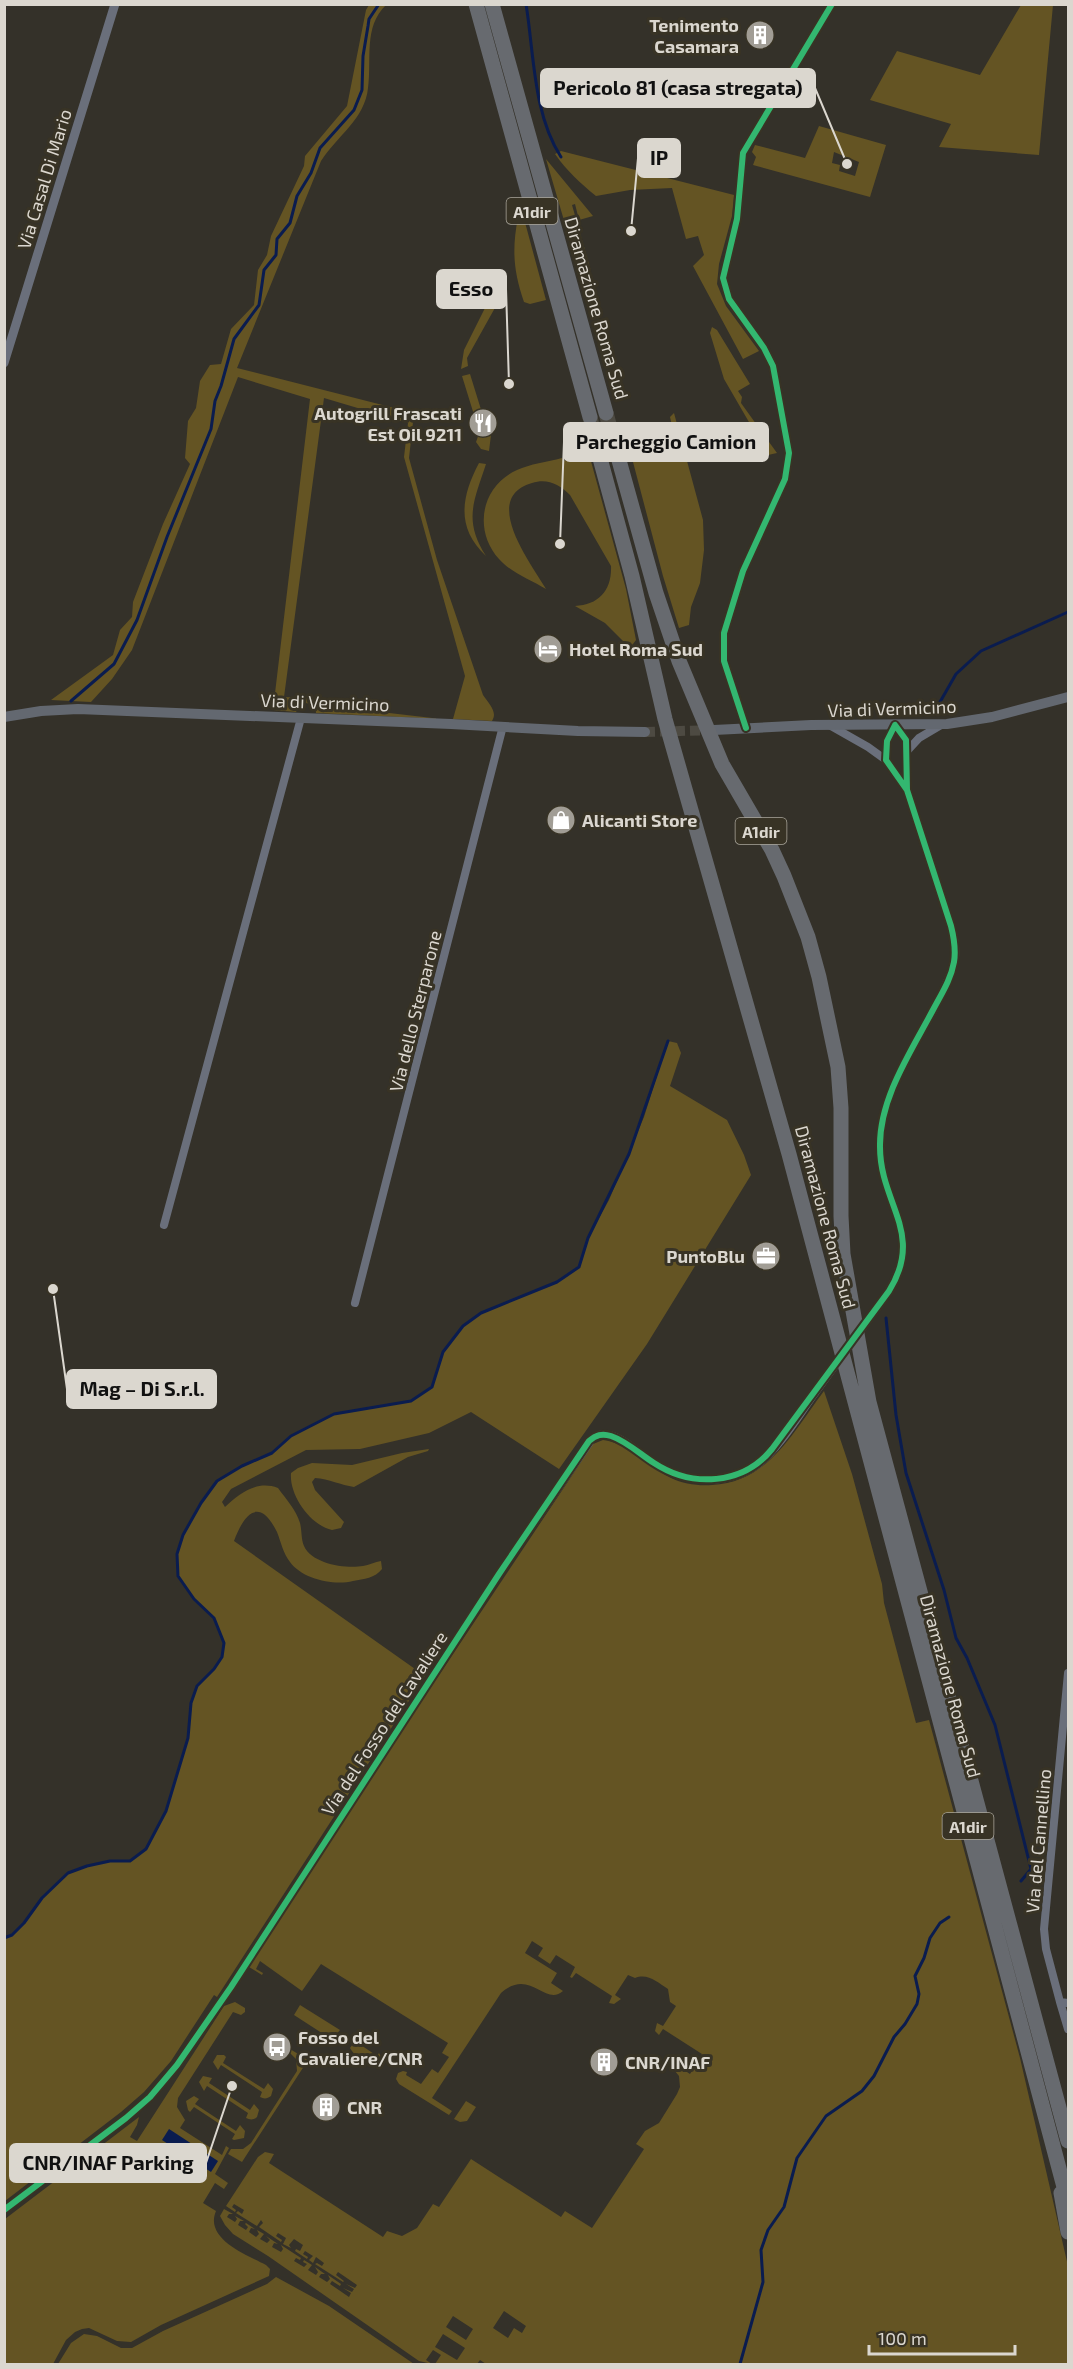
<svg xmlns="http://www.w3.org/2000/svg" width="1073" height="2369" viewBox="0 0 1073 2369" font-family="'Exo 2',sans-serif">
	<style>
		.green { fill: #645423; fill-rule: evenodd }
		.water { fill: #0a1c4f }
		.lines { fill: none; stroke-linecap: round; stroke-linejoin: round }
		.stream { stroke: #0a1c4f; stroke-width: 3 }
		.secondary-tunnel { stroke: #4d4a42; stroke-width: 10; stroke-dasharray: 10 5; stroke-linecap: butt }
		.motorway-tunnel { stroke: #4d4a42; stroke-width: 15; stroke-dasharray: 15 8; stroke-linecap: butt }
		.minor { stroke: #6a6f7b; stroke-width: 8 }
		.tertiary { stroke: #6a6f7b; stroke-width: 9 }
		.secondary { stroke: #636870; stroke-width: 10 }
		.motorway { stroke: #676a6f; stroke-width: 15 }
		.minor-bridge { stroke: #6a6f7b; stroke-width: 8 }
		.cycleway-casing { stroke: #383325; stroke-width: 10 }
		.cycleway { stroke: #33b770; stroke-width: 6 }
		.labels { text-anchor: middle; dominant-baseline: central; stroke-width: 6; stroke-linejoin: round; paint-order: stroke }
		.shield { fill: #383325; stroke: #aaa69c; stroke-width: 1.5 }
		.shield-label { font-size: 16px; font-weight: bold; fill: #dbd7cf }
		.poi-label { font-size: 18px; font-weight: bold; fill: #dbd7cf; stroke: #383325; text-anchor: start }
		.street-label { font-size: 18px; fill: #dbd7cf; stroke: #383325 }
		.leader { fill: none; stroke: #dbd7cf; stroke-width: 2 }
		.callout-dot { fill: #dbd7cf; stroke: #383325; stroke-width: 2 }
		.callout { fill: #dbd7cf; stroke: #dbd7cf; stroke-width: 2 }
		.callout-label { font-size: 20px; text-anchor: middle; font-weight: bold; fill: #111 }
	</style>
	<rect width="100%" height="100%" fill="#343129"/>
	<path class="green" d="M369 5H386C363 27 372 60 368 88 365 119 337 136 321 161L237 368 414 413 409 458 437 560 483 695C489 704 498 712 492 721L453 719 465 676 404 457 408 423 324 398 284 697 319 699 320 705 441 719 316 713 315 705 301 702 296 712 273 710 310 399 238 377 132 650 112 679 91 702 51 700 113 655 120 630 132 617 133 602 163 524 190 464 185 458 188 421 196 408 200 381 210 365 221 364 231 329 254 305 258 270 267 255 271 236 304 166 305 156 347 106 366 10Z
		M1021 5H1053L1039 155 939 147 951 124 870 100 897 51 980 75Z
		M819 126 886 145 870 197 753 165 756 157 752 152 755 145 805 158ZM834 152 859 162 855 176 839 171 840 165 832 163Z
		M561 151 734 195 732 216 719 264 717 284 726 306 759 351 743 359 693 266 704 255 698 236 686 239 672 188 630 190 596 196C580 183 567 171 555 154Z
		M546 159 593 216 579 220 575 204 572 205 591 271 580 275Z
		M523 215 546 300 530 304 524 302C513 270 512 249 518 217Z
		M501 282 504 286 503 301 496 306 467 358 468 366 461 369 464 350 496 286Z
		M712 327 717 330 750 384 738 391 742 397 741 403 777 453 768 455 724 379 710 333Z
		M470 374 483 416 475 418 462 376Z
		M674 413 703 520 704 550 700 583 691 607 689 625 679 628 663 576 628 443 673 430 670 417Z
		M492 427 489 451 481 449 476 442 480 431Z
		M589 454 626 589 636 640 630 648 605 623 575 606C599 605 612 590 611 566L570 495C559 484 547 478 532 483 480 498 531 563 546 589 531 580 510 572 499 559 473 530 481 486 517 470 530 464 547 462 562 458L563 461Z
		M479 463 486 464C474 501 463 520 486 556 456 528 461 497 479 463Z
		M668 1041 677 1043 681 1053 670 1086 727 1120 744 1155 751 1175 647 1344 559 1469 471 1412 429 1433 360 1449 306 1450 231 1489 222 1502 225 1507C240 1493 257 1480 278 1488 286 1499 296 1510 300 1523 302 1531 301 1539 304 1546 312 1564 346 1569 363 1566 369 1565 375 1562 381 1561L382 1569C375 1578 364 1579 353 1581 334 1586 302 1579 290 1562 283 1553 281 1542 277 1532 259 1496 244 1514 234 1541L425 1676 217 1997 214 1995 171 2061 144 2092 121 2112 5 2201V1938L12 1935 24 1923 42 1898 68 1873 87 1866 110 1861H130L146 1849 166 1811 188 1738 191 1703 197 1686 214 1669 222 1657 224 1643 214 1618 194 1599 178 1576 177 1554 183 1535 201 1503 217 1481 242 1466 272 1453 291 1436 334 1414 411 1401 432 1387 443 1352 463 1326 481 1313 557 1282 579 1267 588 1238 609 1200 644 1117Z
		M824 1391 852 1474 882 1584 884 1603 916 1723 929 1720 1020 2058 1068 2266V2364H486L480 2360 477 2364H435L441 2355 433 2350 426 2360 432 2364 419 2361 268 2256 233 2234 225 2225 220 2216 224 2209 233 2214H229L227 2217 235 2222 237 2219 235 2216 244 2221H240L238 2225 246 2230 248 2227 245 2224 246 2223 255 2229 251 2228 249 2232 256 2237 259 2234 257 2230 264 2234 260 2239 267 2243 270 2240 266 2236 278 2244 274 2243 272 2247 281 2252 283 2249 281 2245 301 2258 300 2260 296 2258 294 2261 304 2267 307 2264 303 2262 304 2260 312 2265 308 2270 316 2275 318 2272 315 2267 325 2274H321L319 2277 327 2282 330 2279 328 2275 341 2284 340 2286 332 2281 330 2284 349 2297 351 2293 343 2288 352 2292 354 2289 346 2284 355 2288 357 2285 338 2272 336 2275 344 2281 343 2282 315 2264 317 2263 322 2266 324 2263 316 2257 313 2263 309 2260 313 2256 305 2251 303 2254 308 2257 307 2259 295 2251 296 2249 300 2251 303 2245 294 2239 289 2245 291 2248 283 2244 286 2238 278 2233 276 2236 282 2240 281 2242 259 2227 263 2223 261 2220 257 2226 236 2213 238 2211 242 2214 244 2210 234 2204 232 2207 236 2210 235 2212 226 2206 258 2157 265 2152 274 2154 269 2163 383 2237 387 2231 402 2236 417 2228 433 2204 439 2207 471 2159 561 2217 565 2211 592 2228 644 2149 636 2144 645 2131 659 2123 677 2094 680 2087 679 2076 670 2065 672 2062 690 2074 702 2054 663 2029 659 2035 655 2031 657 2023 663 2026 676 2006 670 2002 668 1989C657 1982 648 1973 635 1978L628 1975 615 1995 621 1999 614 2004 609 2003 612 1996 576 1973 572 1978 570 1977 575 1967 556 1955 550 1964 538 1956 543 1948 532 1941 525 1953 557 1973 551 1983 563 1991C545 2007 530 1967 501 1993L432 2098 452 2111 449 2115 399 2084 396 2079 398 2073 403 2071 407 2072 406 2075 421 2084 432 2069 438 2073 449 2057 442 2053 448 2043 321 1964 302 1991 260 1961 256 1969 263 1973 262 1975 249 1967 415 1711 593 1444 603 1440C628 1443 649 1467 671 1478 683 1484 698 1486 712 1485 769 1482 793 1432 824 1391ZM504 2311 526 2326 522 2333 514 2328 508 2338 493 2328ZM453 2316 473 2329 466 2340 446 2327ZM443 2334 465 2348 457 2360 435 2347Z
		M429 1449 428 1451 408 1457 354 1487C341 1485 329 1479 315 1478L312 1482 315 1490 344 1522 341 1528 332 1530C310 1525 289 1495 291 1473L298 1468 312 1463 352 1465 402 1453Z
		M235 2002 245 2008V2012L241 2015 233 2012 178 2098 177 2107 185 2120 180 2128 222 2155 226 2146 229 2148 215 2174 228 2183 224 2189 215 2183 203 2203 216 2211C204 2239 247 2255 266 2265L270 2269 269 2276 161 2325 131 2342 117 2341 89 2328 82 2329 75 2332 66 2340 53 2364H5V2219L139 2117 137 2125 130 2137 137 2141 224 2006Z
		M300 2005 340 2030 335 2036 328 2037 294 2015Z
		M355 2041 377 2056 379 2053 383 2061 380 2066C370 2068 355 2057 350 2048Z
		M285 2046 308 2060 242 2162 228 2154 231 2149H243L251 2143 297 2071 296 2059 284 2047Z
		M217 2055H224L226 2057 223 2063 264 2089 268 2083 273 2089 271 2096C267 2099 264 2099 260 2097L262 2092 221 2065 218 2070 213 2062Z
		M203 2076 212 2078 209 2083 250 2110 254 2104 259 2110 257 2117C254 2120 250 2120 246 2118L248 2113 207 2086 204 2091 199 2082Z
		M194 2096 199 2099 195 2104 236 2131 240 2125 245 2131 244 2138 234 2140 232 2139 235 2134 194 2107 190 2112 188 2110 186 2101Z
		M466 2101 476 2107 467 2121 460 2122 454 2119Z
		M276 2277 329 2306 414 2364H58L71 2343 84 2334 97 2336 121 2348H132L163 2331 267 2284Z"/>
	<path class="water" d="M169 2129 218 2161 211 2172 162 2140Z"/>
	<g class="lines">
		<path class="stream" d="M526 4C534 53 533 114 561 157
			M71 701 114 664 137 620 167 537 211 429 215 401 221 386 234 339 259 305 264 270 276 255 277 239 290 223 297 196 311 173 320 148 354 110 362 90 363 56 368 26 369 19 379 4
			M936 709 956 674 981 651 1068 612
			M886 1318 896 1415 906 1473 944 1590 956 1638 967 1658 995 1725 1031 1869 1021 1881
			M4 1938 12 1935 24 1923 42 1898 68 1873 87 1866 110 1861H130L146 1849 166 1811 188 1738 191 1703 197 1686 214 1669 222 1657 224 1643 214 1618 194 1599 178 1576 177 1554 183 1535 201 1503 217 1481 242 1466 272 1453 291 1436 334 1414 411 1401 432 1387 443 1352 463 1326 481 1313 557 1282 579 1267 588 1238 629 1154 668 1041
			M740 2364 763 2282 761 2250 768 2230 784 2207 797 2158 826 2116 862 2091 874 2076 894 2037 905 2024 917 2004 919 1994 915 1976 924 1958 930 1938 940 1923 949 1917"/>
		<path class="secondary-tunnel" d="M645 732 714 730"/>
		<path class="motorway-tunnel" d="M606 413 615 446
			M590 417 598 451"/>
		<path class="minor" d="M831 726 868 747 886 760
			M746 728 724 661V633L743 571 785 479 789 453 773 366 764 348 729 299 723 278 737 219 743 153 832 4
			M907 751 919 738 941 725
			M164 1225 301 718
			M882 1301C931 1231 879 1212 880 1144 880 1096 912 1050 934 1009 942 992 952 976 955 958 956 947 954 936 951 926L907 790 906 740 895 725 887 741 886 760 907 790
			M355 1303 503 726
			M1068 1673 1044 1929 1046 1949 1060 2002 1068 2003
			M1060 2002 1068 2029
			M4 2210 126 2118 150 2097 177 2065 231 1987 499 1574 592 1439C597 1435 602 1433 609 1435 625 1439 639 1453 652 1462 683 1483 725 1487 757 1465 779 1449 799 1415 815 1393"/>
		<path class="tertiary" d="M4 363 115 4"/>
		<path class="secondary" d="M4 717 41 711 78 709 451 724 578 731 645 732
			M714 730 811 725 947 724 992 717 1068 697"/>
		<path class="motorway" d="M476 4 590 417
			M492 4 606 413
			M615 446 656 593 679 661 722 764 772 850 784 876 808 937 819 977 838 1067 841 1108V1216L843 1254 869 1402 1068 2141
			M598 451 632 576 665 719 789 1154 1068 2202
			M1061 2193 1068 2232"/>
		<path class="minor-bridge" d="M815 1393 882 1301"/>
		<g class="cycleway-casing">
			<path id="cycleway" d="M746 728 724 661V633L743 571 785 479 789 453 773 366 764 348 729 299 723 278 737 219 743 153 832 4
				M4 2210 126 2118 150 2097 177 2065 231 1987 499 1574 589 1441C596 1435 602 1433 611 1436 626 1441 640 1454 654 1463 692 1488 743 1485 772 1449L889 1291C925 1233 880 1204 880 1147 879 1098 912 1050 934 1008 942 993 951 979 954 962 956 950 954 938 951 926L907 790 906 740 895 725 887 741 886 760 907 790"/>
		</g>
		<use href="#cycleway" class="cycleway"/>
	</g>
	<defs>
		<g id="building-disc" transform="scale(1.5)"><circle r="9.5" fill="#a19d95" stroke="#383325"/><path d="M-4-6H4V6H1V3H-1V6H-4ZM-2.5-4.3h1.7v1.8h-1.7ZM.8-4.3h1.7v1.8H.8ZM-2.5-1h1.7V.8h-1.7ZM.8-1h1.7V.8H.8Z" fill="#fff"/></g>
		<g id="restaurant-disc" transform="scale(1.5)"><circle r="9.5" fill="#a19d95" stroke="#383325"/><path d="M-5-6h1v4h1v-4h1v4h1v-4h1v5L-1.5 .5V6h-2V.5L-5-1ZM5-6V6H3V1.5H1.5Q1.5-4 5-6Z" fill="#fff"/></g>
		<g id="hotel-disc" transform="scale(1.5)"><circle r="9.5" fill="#a19d95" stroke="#383325"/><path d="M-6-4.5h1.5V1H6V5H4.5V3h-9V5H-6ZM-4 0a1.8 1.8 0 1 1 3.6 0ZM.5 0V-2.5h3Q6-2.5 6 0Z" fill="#fff"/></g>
		<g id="shop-disc" transform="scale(1.5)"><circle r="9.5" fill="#a19d95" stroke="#383325"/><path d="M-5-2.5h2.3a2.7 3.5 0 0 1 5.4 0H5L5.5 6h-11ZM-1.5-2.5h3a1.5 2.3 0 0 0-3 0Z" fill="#fff"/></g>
		<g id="office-disc" transform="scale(1.5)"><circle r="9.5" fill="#a19d95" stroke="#383325"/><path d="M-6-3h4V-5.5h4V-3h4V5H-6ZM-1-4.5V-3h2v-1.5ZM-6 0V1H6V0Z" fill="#fff"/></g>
		<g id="bus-disc" transform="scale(1.5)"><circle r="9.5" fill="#a19d95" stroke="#383325"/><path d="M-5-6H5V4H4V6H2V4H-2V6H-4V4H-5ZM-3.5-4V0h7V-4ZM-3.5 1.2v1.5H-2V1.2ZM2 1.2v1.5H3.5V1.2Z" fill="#fff"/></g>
	</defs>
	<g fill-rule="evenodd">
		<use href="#building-disc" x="760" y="35"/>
		<use href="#restaurant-disc" x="483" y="423"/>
		<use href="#hotel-disc" x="548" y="649"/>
		<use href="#shop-disc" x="561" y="820"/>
		<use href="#office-disc" x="766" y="1256"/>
		<use href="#bus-disc" x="277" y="2047"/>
		<use href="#building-disc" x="604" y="2062"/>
		<use href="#building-disc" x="326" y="2107"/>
	</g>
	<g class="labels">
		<g class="shield">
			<rect x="506.5" y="198" width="51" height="26" rx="4.5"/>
			<rect x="735.5" y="818" width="51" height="26" rx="4.5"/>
			<rect x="942.5" y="1813" width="51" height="26" rx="4.5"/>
		</g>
		<g class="shield-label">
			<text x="532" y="211">A1dir</text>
			<text x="761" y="831">A1dir</text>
			<text x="968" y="1826">A1dir</text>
		</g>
		<g class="poi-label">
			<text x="739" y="25" text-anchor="end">Tenimento<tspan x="739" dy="21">Casamara</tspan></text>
			<text x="462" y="413" text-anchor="end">Autogrill Frascati<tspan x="462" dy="21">Est Oil 9211</tspan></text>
			<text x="569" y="649">Hotel Roma Sud</text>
			<text x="582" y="820">Alicanti Store</text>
			<text x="745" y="1256" text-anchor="end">PuntoBlu</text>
			<text x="298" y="2037">Fosso del<tspan x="298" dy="21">Cavaliere/CNR</tspan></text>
			<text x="625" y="2062">CNR/INAF</text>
			<text x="347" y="2107">CNR</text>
		</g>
		<g class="street-label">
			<text transform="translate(44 179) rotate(-73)">Via Casal Di Mario</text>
			<text transform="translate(597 308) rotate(74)">Diramazione Roma Sud</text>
			<text transform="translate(325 702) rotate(2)">Via di Vermicino</text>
			<text transform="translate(892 708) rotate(-2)">Via di Vermicino</text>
			<text transform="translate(415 1011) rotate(-76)">Via dello Sterparone</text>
			<text transform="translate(826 1217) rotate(75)">Diramazione Roma Sud</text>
			<text transform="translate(951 1686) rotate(75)">Diramazione Roma Sud</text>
			<text transform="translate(384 1723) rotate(-57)">Via del Fosso del Cavaliere</text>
			<text transform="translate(1038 1841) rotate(-85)">Via del Cannellino</text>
		</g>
	</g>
	<path class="leader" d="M847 164L815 88M631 231L638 158M509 384L506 289M560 544L564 442M53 1289L67 1389M232 2086L206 2163"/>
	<g class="callout-dot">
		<circle cx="847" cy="164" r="6"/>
		<circle cx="631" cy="231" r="6"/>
		<circle cx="509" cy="384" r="6"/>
		<circle cx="560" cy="544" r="6"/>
		<circle cx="53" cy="1289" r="6"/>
		<circle cx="232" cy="2086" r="6"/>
	</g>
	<g class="callout">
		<rect x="541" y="69" width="274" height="38" rx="6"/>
		<rect x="638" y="139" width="42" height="38" rx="6"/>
		<rect x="437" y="270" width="69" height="38" rx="6"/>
		<rect x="564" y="423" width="204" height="38" rx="6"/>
		<rect x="67" y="1370" width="149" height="38" rx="6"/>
		<rect x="10" y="2144" width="196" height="38" rx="6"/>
	</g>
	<g class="callout-label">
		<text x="678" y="95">Pericolo 81 (casa stregata)</text>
		<text x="659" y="165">IP</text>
		<text x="471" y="296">Esso</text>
		<text x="666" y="449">Parcheggio Camion</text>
		<text x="142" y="1396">Mag – Di S.r.l.</text>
		<text x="108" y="2170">CNR/INAF Parking</text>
	</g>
	<rect width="1073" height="2369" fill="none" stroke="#dbd7cf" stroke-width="12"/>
	<path d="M869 2345v9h146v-9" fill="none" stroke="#dbd7cf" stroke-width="3"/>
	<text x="878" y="2345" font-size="18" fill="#dbd7cf" stroke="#383325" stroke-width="4.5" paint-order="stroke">100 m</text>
</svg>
